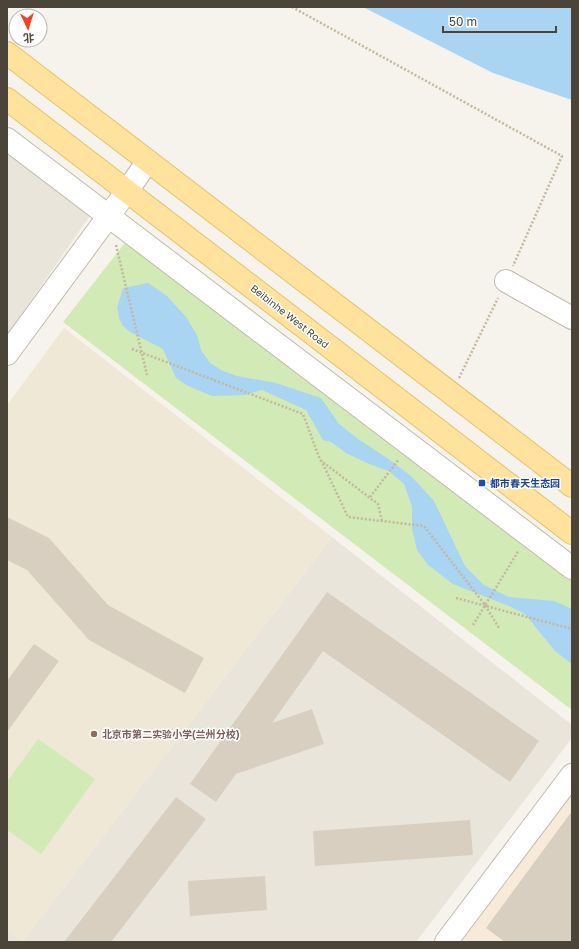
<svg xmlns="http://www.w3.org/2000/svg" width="579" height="949" viewBox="0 0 579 949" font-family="'Golos Text','Noto Sans SC',sans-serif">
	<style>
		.residential { fill: #eae5da }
		.commercial { fill: #f7ead8 }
		.education { fill: #efe8d6 }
		.green { fill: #d2eab5 }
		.water { fill: #a9d4f2 }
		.building { fill: #d8cfc1 }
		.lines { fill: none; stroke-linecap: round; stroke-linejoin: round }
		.minor-casing { stroke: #c2bbae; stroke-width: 24 }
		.major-casing { stroke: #e6c16a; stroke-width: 24 }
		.path { stroke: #c4b79f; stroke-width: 2.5; stroke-dasharray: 2 2; stroke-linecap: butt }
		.minor { stroke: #fff; stroke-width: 22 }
		.major { stroke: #ffe39c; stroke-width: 22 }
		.transit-dot { fill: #1a4fb4; stroke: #fff; stroke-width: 1.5 }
		.education-dot { fill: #8d6e63; stroke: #fff; stroke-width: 1.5 }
		.labels { text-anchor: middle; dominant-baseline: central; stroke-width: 3; stroke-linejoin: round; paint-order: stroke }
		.street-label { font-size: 10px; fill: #4b4439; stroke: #fff }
		.transit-label { font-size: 10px; font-weight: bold; fill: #164399; stroke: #fff; text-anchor: start }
		.education-label { font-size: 10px; font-weight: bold; fill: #785e54; stroke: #fff; text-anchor: start }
	</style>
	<rect width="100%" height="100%" fill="#f6f3ec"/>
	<path class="residential" d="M7 150 92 213 7 335Z
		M332 537 572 725V738L416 942H7V931L23 941Z"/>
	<path class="commercial" d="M572 771V942H443Z"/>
	<path class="education" d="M64 328 332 537 23 941 7 931V405Z"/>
	<path class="green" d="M128 239 572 578V710L63 322Z
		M38 739 95 779 41 854 7 830V782Z"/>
	<path class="water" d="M363 7H572V100L493 73Z
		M148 283 167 296 186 317 197 335 201 350 210 363 223 371 237 376 276 383 321 398 339 424 358 439 387 458 411 476 434 501 465 566 484 585 509 597 554 601 572 609V664L555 651 525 614 509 606 453 584 428 565 417 550 412 529V506L404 484 389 471 369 464 346 453 331 442 323 440 306 410 262 390 245 395 212 396 188 386 176 378 163 349 130 332 123 326 119 318 117 308 123 288Z"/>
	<path class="building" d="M7 517 49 538 108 605 204 658 185 693 89 640 27 570 7 560Z
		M327 592 539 741 510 782 323 651 272 723 312 709 324 744 236 774 216 802 190 784Z
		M34 644 59 661 7 732V681Z
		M176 797 206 819 111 942H64Z
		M572 811V942H505L486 928Z
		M470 820 473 855 315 866 313 831Z
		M265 876 267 910 190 916 188 881Z"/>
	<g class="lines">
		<g class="minor-casing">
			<path id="minor" d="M7 139 572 568
				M506 281 572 318
				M7 354 127 191 148 161
				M446 942 572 775"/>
		</g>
		<g class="major-casing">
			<path id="major" d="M7 53 572 486
				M7 99 572 533"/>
		</g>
		<path class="path" d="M292 7 562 156 513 266
			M116 245 147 375
			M132 349 303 414 320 460 378 504 382 521
			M459 378 498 298
			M321 460 348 517 424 526 485 605 499 628
			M370 497 399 459
			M456 598 572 629
			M473 625 519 550"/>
		<use href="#minor" class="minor"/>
		<use href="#major" class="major"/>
	</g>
	<rect class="transit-dot" x="478" y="479" width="8" height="8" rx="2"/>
	<circle class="education-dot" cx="94" cy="734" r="4"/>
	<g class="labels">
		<g class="street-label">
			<text transform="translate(290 316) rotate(38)">Beibinhe West Road</text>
		</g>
		<g class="transit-label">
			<text x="490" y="483">都市春天生态园</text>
		</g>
		<g class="education-label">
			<text x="102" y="734">北京市第二实验小学(兰州分校)</text>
		</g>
	</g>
	<rect width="579" height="949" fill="none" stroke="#4b4439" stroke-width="16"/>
	<g transform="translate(28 28) rotate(176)"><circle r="19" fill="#ffffff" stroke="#b7b4b0"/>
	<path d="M0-3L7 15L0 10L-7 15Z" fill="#fc3f1d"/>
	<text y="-6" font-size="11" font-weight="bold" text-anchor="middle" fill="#4b4439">北</text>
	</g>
	<path d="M443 26v6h113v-6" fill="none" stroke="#4b4439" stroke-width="2"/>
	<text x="449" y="26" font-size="12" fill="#4b4439" stroke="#ffffff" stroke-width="3" paint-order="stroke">50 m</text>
</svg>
